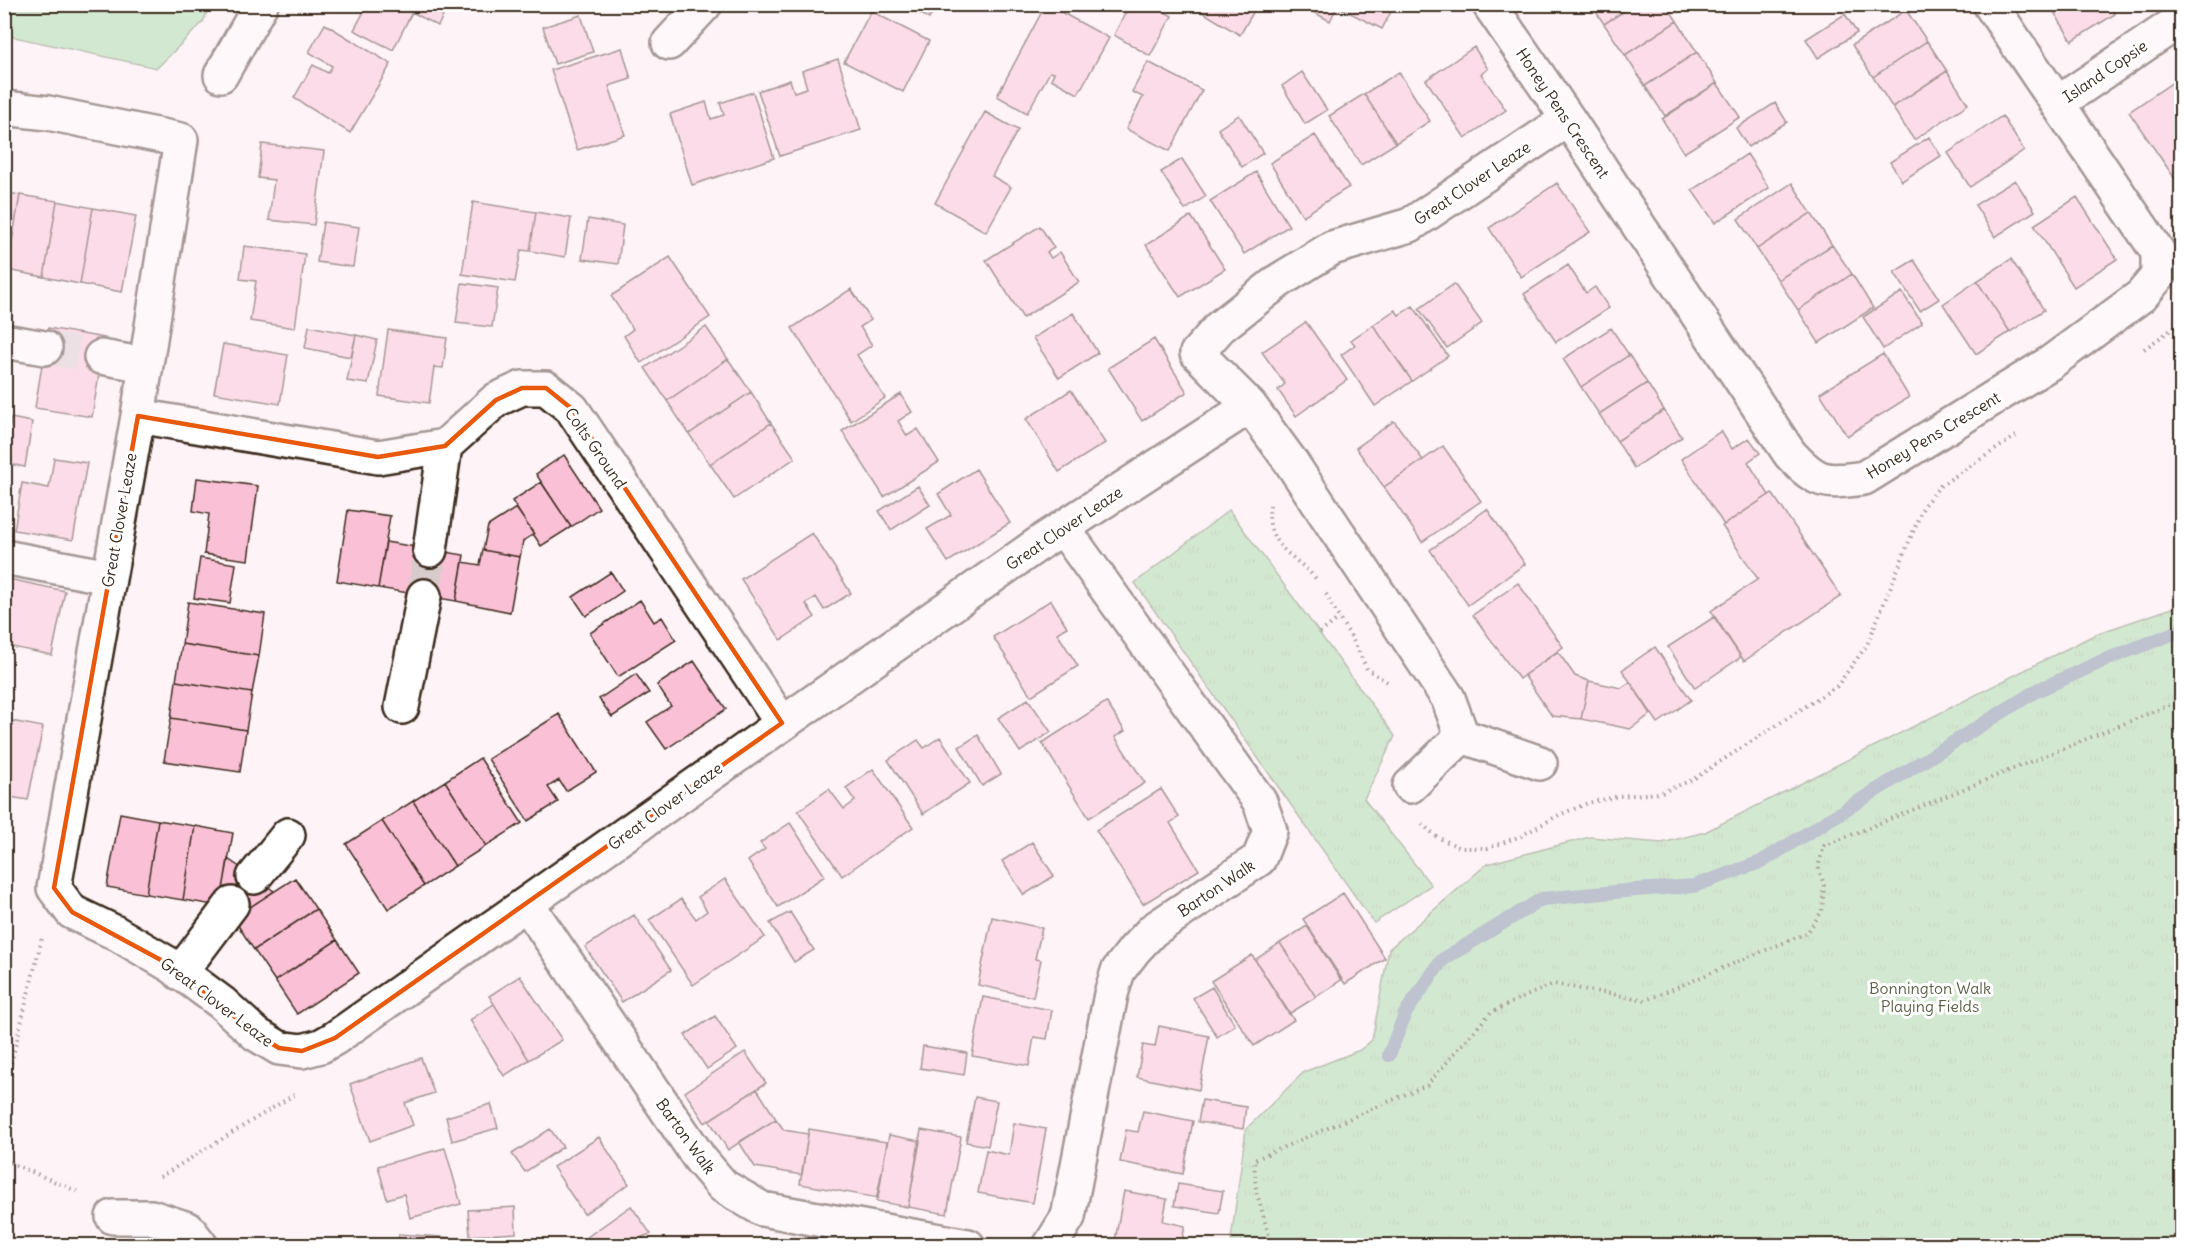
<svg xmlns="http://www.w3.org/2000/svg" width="2186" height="1250" viewBox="0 0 2186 1250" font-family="Delius,sans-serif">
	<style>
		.green { fill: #a1dca3; stroke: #6e8360; stroke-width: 1.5 }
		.park { fill: url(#park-tufts); stroke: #6e8360; stroke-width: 1.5 }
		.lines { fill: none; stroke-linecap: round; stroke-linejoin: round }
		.stream { stroke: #718b9e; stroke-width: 14 }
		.building { fill: #fac1d6; stroke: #3b2a1e; stroke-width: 1.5 }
		.minor-tunnel { stroke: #d7cbcc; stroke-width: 33; stroke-dasharray: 33 16; stroke-linecap: butt }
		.minor-casing { stroke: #3b2a1e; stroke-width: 38 }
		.path { stroke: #3b2a1e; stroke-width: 4; stroke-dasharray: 1.5 4.5; stroke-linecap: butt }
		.minor { stroke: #fff; stroke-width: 33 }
		.marked { fill: none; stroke: #e8590c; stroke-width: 4.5; stroke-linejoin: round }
		.labels { text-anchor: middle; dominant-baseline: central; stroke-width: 6; stroke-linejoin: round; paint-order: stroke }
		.street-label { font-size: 16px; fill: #3b2a1e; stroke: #fff }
		.park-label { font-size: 16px; fill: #5a5f46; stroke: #fff }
	</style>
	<defs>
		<pattern id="park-tufts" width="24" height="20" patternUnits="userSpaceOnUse" patternTransform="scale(1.5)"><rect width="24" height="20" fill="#a1dca3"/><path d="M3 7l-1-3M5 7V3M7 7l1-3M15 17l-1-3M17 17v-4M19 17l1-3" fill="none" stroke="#8cbd8c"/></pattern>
	</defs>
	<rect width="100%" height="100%" fill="#fef3f7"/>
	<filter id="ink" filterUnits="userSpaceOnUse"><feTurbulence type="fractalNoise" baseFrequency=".0167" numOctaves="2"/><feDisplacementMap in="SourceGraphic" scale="12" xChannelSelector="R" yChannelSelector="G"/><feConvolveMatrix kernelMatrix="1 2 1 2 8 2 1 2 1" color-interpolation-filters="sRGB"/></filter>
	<g filter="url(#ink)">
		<path class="green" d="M6 5V4L210 5 203 22 157 68 5 35Z"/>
		<path class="park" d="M1229 510 1395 736 1364 799 1431 885 1374 923 1135 583Z
			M2181 605V1245H1233L1231 1240 1246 1129 1304 1072 1360 1050 1372 1040 1389 949 1487 864 1590 837 1662 843 1705 832 2096 634Z
			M148 1211 197 1246H128Z"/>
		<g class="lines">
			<path class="stream" d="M1389 1055 1406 1012 1442 960 1542 899 1635 890 1694 886 1761 862 2036 691 2105 660 2182 630"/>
		</g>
		<path class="building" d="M368 4H397L412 12 393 50 354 30Z
			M397 4H449L438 26Z
			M906 4H938L929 19Z
			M1046 4 1109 38 1078 94 1051 79 1054 73 1050 72 1027 113 997 96Z
			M1130 4H1151L1172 16 1150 56 1114 35Z
			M1202 4H1258L1240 35 1199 10Z
			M1298 4H1338L1330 21Z
			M1342 4H1395L1382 29 1340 8Z
			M1591 4H1635L1604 24Z
			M1635 4H1666L1677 21 1625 55 1604 24Z
			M2049 4H2109L2115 14 2072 41Z
			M1906 10 1927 41 1873 77 1852 45Z
			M871 11 929 41 903 92 844 62Z
			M1845 14 1857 33 1818 58 1806 39Z
			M581 15 593 52 555 64 543 27Z
			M1677 21 1697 52 1645 86 1625 55Z
			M325 24 391 64 350 133 294 98 313 65 328 73 332 66 309 52Z
			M1927 41 1947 71 1892 107 1873 77Z
			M1474 47 1488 69 1481 74 1506 110 1465 138 1426 80Z
			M622 48 631 79 609 86 625 135 577 150 551 70Z
			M1697 52 1717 83 1665 116 1645 86Z
			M838 59 861 130 780 156 758 91 790 80 794 92 807 88 802 71Z
			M1148 62 1202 90 1170 151 1126 129 1143 97 1132 92Z
			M1947 71 1968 104 1914 140 1892 107Z
			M1302 72 1327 110 1305 124 1282 86Z
			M1399 72 1430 121 1396 143 1364 94Z
			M2182 76V189L2129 112Z
			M1717 83 1740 117 1684 153 1662 119Z
			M753 92 774 158 692 185 670 114 706 102 711 119 724 115 720 103Z
			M1364 94 1396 143 1361 165 1329 116Z
			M1775 103 1787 122 1748 147 1736 128Z
			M985 112 1018 130 992 176 1011 187 986 232 935 203Z
			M1239 115 1263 153 1242 167 1218 129Z
			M2002 116 2024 150 1970 187 1948 153Z
			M1315 135 1349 187 1303 216 1270 163Z
			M1929 137 1941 156 1902 181 1890 162Z
			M262 144 324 151 314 225 269 220 274 180 258 178Z
			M1747 154 1769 188 1715 223 1692 190Z
			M1182 159 1206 196 1185 210 1161 172Z
			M1256 172 1289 226 1244 254 1210 201Z
			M2015 180 2035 211 1995 237 1975 205Z
			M1557 183 1590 232 1521 277 1489 228Z
			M1792 183 1811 213 1757 249 1738 219Z
			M4 192 20 195 7 270H4Z
			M20 195 57 201 44 277 7 270Z
			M2077 197 2117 259 2074 287 2034 225Z
			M57 201 93 208 80 284 44 277Z
			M473 202 536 212 530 251 521 250 515 282 462 274Z
			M93 208 136 216 122 292 80 284Z
			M536 212 571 218 565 257 530 251Z
			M1811 213 1832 245 1778 280 1757 249Z
			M1191 216 1225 269 1180 297 1146 245Z
			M588 219 623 225 618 264 582 259Z
			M323 222 359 227 353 267 317 262Z
			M1040 226 1054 248 1047 252 1051 258 1060 252 1079 282 1023 318 986 260Z
			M1832 245 1852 274 1798 310 1778 280Z
			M244 246 305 254 295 328 250 321 256 281 240 279Z
			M670 257 710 317 641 363 624 336 633 329 611 296Z
			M2011 259 2044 310 2010 332 1977 281Z
			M1914 260 1939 299 1920 311 1894 272Z
			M1568 265 1586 293 1595 287 1609 308 1556 342 1524 294Z
			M1852 274 1873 308 1819 343 1798 310Z
			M1977 281 2010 332 1976 354 1943 304Z
			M462 283 498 288 492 327 456 323Z
			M1454 284 1482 323 1447 348 1419 309Z
			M851 289 871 320 860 327 872 345 857 355 885 398 851 421 792 328Z
			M1902 292 1922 323 1883 349 1863 317Z
			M1413 306 1448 356 1412 381 1373 325 1395 310 1399 315Z
			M1073 313 1098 353 1059 378 1033 338Z
			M1306 322 1347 380 1296 416 1278 390 1285 384 1262 352Z
			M1373 325 1412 381 1375 406 1341 355 1355 345 1351 340Z
			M309 326 356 335 351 357 305 348Z
			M706 327 728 359 667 401 645 368Z
			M48 328 105 338 92 417 35 408Z
			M1611 328 1629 355 1581 387 1563 359Z
			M388 330 447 338 443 368 434 367 429 403 379 396Z
			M356 335 377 340 368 384 347 381Z
			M1154 339 1187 392 1142 421 1108 368Z
			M223 344 288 355 280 404 214 393Z
			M1883 354 1909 397 1847 436 1820 393Z
			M1629 355 1647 383 1599 414 1581 387Z
			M728 359 751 392 689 434 667 401Z
			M1647 383 1664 410 1617 441 1599 414Z
			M1071 390 1105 443 1059 472 1026 419Z
			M751 392 771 423 710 464 689 434Z
			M901 394 912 412 898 421 907 436 918 429 939 462 884 497 842 431Z
			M1664 410 1682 437 1634 468 1617 441Z
			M11 418 32 422 25 467 4 463Z
			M1394 421 1423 460 1384 487 1356 448Z
			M771 423 795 458 734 499 710 464Z
			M1721 431 1732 449 1749 438 1760 453 1748 462 1769 495 1724 525 1681 459Z
			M1443 446 1481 501 1422 542 1384 487Z
			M564 455 599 508 571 527 536 474Z
			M54 458 87 463 73 540 14 530 22 483 49 488Z
			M976 469 1010 523 948 562 927 529 951 515 938 494Z
			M197 478 258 486 248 560 204 554 209 514 193 511Z
			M541 482 571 527 541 546 512 501Z
			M918 486 930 505 891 530 879 511Z
			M1772 493 1841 596 1744 661 1711 611 1758 579 1722 526Z
			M516 508 534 534 523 541 520 557 483 550 488 526Z
			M1487 509 1525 564 1468 605 1430 550Z
			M348 510 390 516 378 588 337 581Z
			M812 533 851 593 824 610 816 597 806 604 815 617 781 640 741 579Z
			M386 542 464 555 456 601 378 588Z
			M483 550 520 557 510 612 456 601 463 562 480 565Z
			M200 558 236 564 230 603 194 598Z
			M611 572 623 591 586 616 573 597Z
			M4 578 65 591 52 655 7 646 13 616 4 614Z
			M1518 583 1563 647 1519 679 1473 615Z
			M640 600 654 622 662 617 676 640 618 677 590 633Z
			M1051 600 1067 627 1057 633 1078 666 1031 696 993 637Z
			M188 602 265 614 259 656 182 644Z
			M1714 617 1741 657 1695 688 1668 647Z
			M182 644 259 656 252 693 176 681Z
			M1655 647 1691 700 1658 723 1622 670Z
			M1558 652 1575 676 1589 681 1581 719 1552 716 1524 675Z
			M694 661 726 709 666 749 647 722 671 706 657 685Z
			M636 674 649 693 612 717 599 699Z
			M176 681 252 693 246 730 171 718Z
			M1589 681 1621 688 1630 682 1651 714 1630 729 1581 719Z
			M1028 699 1051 732 1020 752 998 718Z
			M1106 702 1125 731 1115 737 1145 783 1089 818 1042 743Z
			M559 714 596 772 566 791 559 780 548 787 558 802 528 821 488 759Z
			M171 718 246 730 240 772 164 761Z
			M6 720 43 727 28 800 4 796V730Z
			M978 735 1001 774 982 786 959 747Z
			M940 737 970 783 923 814 888 760 918 740 924 748Z
			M480 758 522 823 486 846 445 781Z
			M873 769 913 827 842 876 798 811 829 789 844 809 855 801 846 788Z
			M445 781 486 846 455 866 413 801Z
			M1161 789 1179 817 1170 823 1199 870 1143 904 1096 830Z
			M413 801 455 866 424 886 382 821Z
			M120 813 158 820 146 894 107 887Z
			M158 820 195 826 183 900 146 894Z
			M382 821 424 886 388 909 346 844Z
			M790 823 825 876 778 907 748 861 765 849 760 843Z
			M195 826 233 833 220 906 183 900Z
			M1032 842 1054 876 1024 895 1002 861Z
			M228 859 254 877 274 891 243 912 222 896Z
			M295 878 316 909 254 950 233 918Z
			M725 879 765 937 693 985 649 920 681 899 696 919 707 911 698 897Z
			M1343 893 1385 958 1345 984 1303 919Z
			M316 909 337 940 275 981 254 950Z
			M790 912 814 950 794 962 770 923Z
			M634 915 671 970 622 1002 585 947Z
			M992 917 1042 928 1035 959 1041 960 1033 997 978 985Z
			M1307 926 1341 980 1316 997 1280 943Z
			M337 940 359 973 297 1014 275 981Z
			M1280 943 1316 997 1289 1014 1255 960Z
			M1252 955 1294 1020 1254 1046 1211 981Z
			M520 976 562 1040 529 1060 489 996Z
			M1212 987 1235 1025 1217 1037 1193 998Z
			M983 997 1052 1010 1047 1039 1034 1037 1029 1066 972 1056Z
			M494 1004 529 1060 504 1076 470 1020Z
			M715 1016 737 1049 707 1069 685 1035Z
			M1159 1026 1209 1036 1199 1090 1137 1077 1143 1045 1155 1047Z
			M923 1046 967 1053 964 1075 920 1068Z
			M745 1052 766 1083 705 1123 685 1092Z
			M421 1058 434 1093 405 1103 413 1125 370 1141 350 1084Z
			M757 1089 776 1119 728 1150 709 1120Z
			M975 1097 997 1101 988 1146 966 1142Z
			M1202 1100 1246 1107 1243 1129 1198 1122Z
			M491 1104 498 1128 452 1141 446 1117Z
			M1143 1111 1193 1121 1183 1174 1120 1162 1126 1130 1138 1132Z
			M776 1119 784 1130 808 1134 802 1175 755 1167 739 1142Z
			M1014 1123 1046 1129 1033 1203 978 1193 986 1150 1009 1155Z
			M550 1129 563 1147 525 1172 512 1154Z
			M809 1129 887 1142 878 1198 800 1184Z
			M921 1130 961 1137 947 1214 908 1207Z
			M889 1135 920 1141 908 1207 876 1201Z
			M599 1137 629 1184 584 1214 553 1167Z
			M445 1148 461 1204 410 1218 404 1194 387 1199 378 1166Z
			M1178 1184 1223 1191 1219 1213 1174 1206Z
			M1124 1191 1167 1199 1163 1221 1185 1226 1181 1246H1114Z
			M631 1206 651 1234 642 1237 648 1246H582L580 1242Z
			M515 1207 516 1233 470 1236 468 1210Z
			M399 1234 497 1241V1246H398Z"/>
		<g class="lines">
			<path class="minor-tunnel" d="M45 348 101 357
				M424 596 430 550"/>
			<g class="minor-casing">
				<path id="minor" d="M1489 4 1568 119 1790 454C1818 484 1825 483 1864 478L2050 363 2141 296 2158 276V252L1990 4
					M669 43 705 4
					M221 75 261 4
					M2058 103 2182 19
					M4 108 48 113 181 140 138 416 54 888 72 912 116 933 172 966 222 1003 256 1034 279 1048 302 1051 321 1046 335 1038 1044 540 1250 406 1197 353 1220 327 1280 280 1332 248 1410 225 1568 119
					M4 341 45 348
					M101 357 146 365
					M1250 406 1291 462 1448 698 1462 736 1410 786
					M138 416 378 457 445 446 496 400 522 388H546L572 409 782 723
					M430 550 445 446
					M4 557 109 577
					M402 707 424 596
					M1462 736 1540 763
					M254 877 288 835
					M527 904 700 1159 723 1186 762 1209 968 1246
					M180 973 232 904
					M113 1217H151L188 1229 201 1246
					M1050 1246 1068 1217 1111 994 1118 971 1135 949 1153 930 1259 859 1270 831 1260 802 1063 528"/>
			</g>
			<path class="path" d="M2144 349 2182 322
				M1270 505C1264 547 1294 553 1317 580
				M1326 594 1339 618 1352 638 1367 669 1387 682
				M1320 633 1339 618
				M1422 824 1437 837 1461 848H1488L1521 836 1559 815 1588 803 1619 796 1660 793 1692 780 1837 686 1867 645 1924 505 1940 486 2016 436
				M4 1092 42 938
				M4 1160 81 1193
				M160 1177 297 1093
				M1272 1246 1256 1190 1254 1160 1427 1085 1491 1012 1553 984 1646 1000 1807 933 1822 911 1824 885 1818 866 1824 846 2182 700"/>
			<use href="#minor" class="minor"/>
		</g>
	</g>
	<path d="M0 0H2186V1250H0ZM522 388H546L572 409 782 723 335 1038 302 1051 279 1048 256 1034 172 966 72 912 54 888 138 416 378 457 445 446 496 400Z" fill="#fef3f7" fill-opacity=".55" fill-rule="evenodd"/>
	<path class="marked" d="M522 388H546L572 409 782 723 335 1038 302 1051 279 1048 256 1034 172 966 72 912 54 888 138 416 378 457 445 446 496 400Z"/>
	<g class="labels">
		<g class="street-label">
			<text transform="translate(2105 71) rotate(-34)">Island Copsie</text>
			<text transform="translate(1563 113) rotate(56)">Honey Pens Crescent</text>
			<text transform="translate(1472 183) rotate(-34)">Great Clover Leaze</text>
			<text transform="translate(1933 435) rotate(-31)">Honey Pens Crescent</text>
			<text transform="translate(596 448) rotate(55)">Colts Ground</text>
			<text transform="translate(119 520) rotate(-80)">Great Clover Leaze</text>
			<text transform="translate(1064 528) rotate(-34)">Great Clover Leaze</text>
			<text transform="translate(665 806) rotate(-36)">Great Clover Leaze</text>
			<text transform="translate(1216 888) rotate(-34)">Barton Walk</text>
			<text transform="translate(217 1002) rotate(37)">Great Clover Leaze</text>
			<text transform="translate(686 1136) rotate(54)">Barton Walk</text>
		</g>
		<g class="park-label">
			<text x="1930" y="988">Bonnington Walk<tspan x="1930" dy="18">Playing Fields</tspan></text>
		</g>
	</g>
	<rect width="2186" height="1250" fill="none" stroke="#fff" stroke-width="24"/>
	<rect x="12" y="12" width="2162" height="1226" fill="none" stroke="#3b2a1e" stroke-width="2" filter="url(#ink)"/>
</svg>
